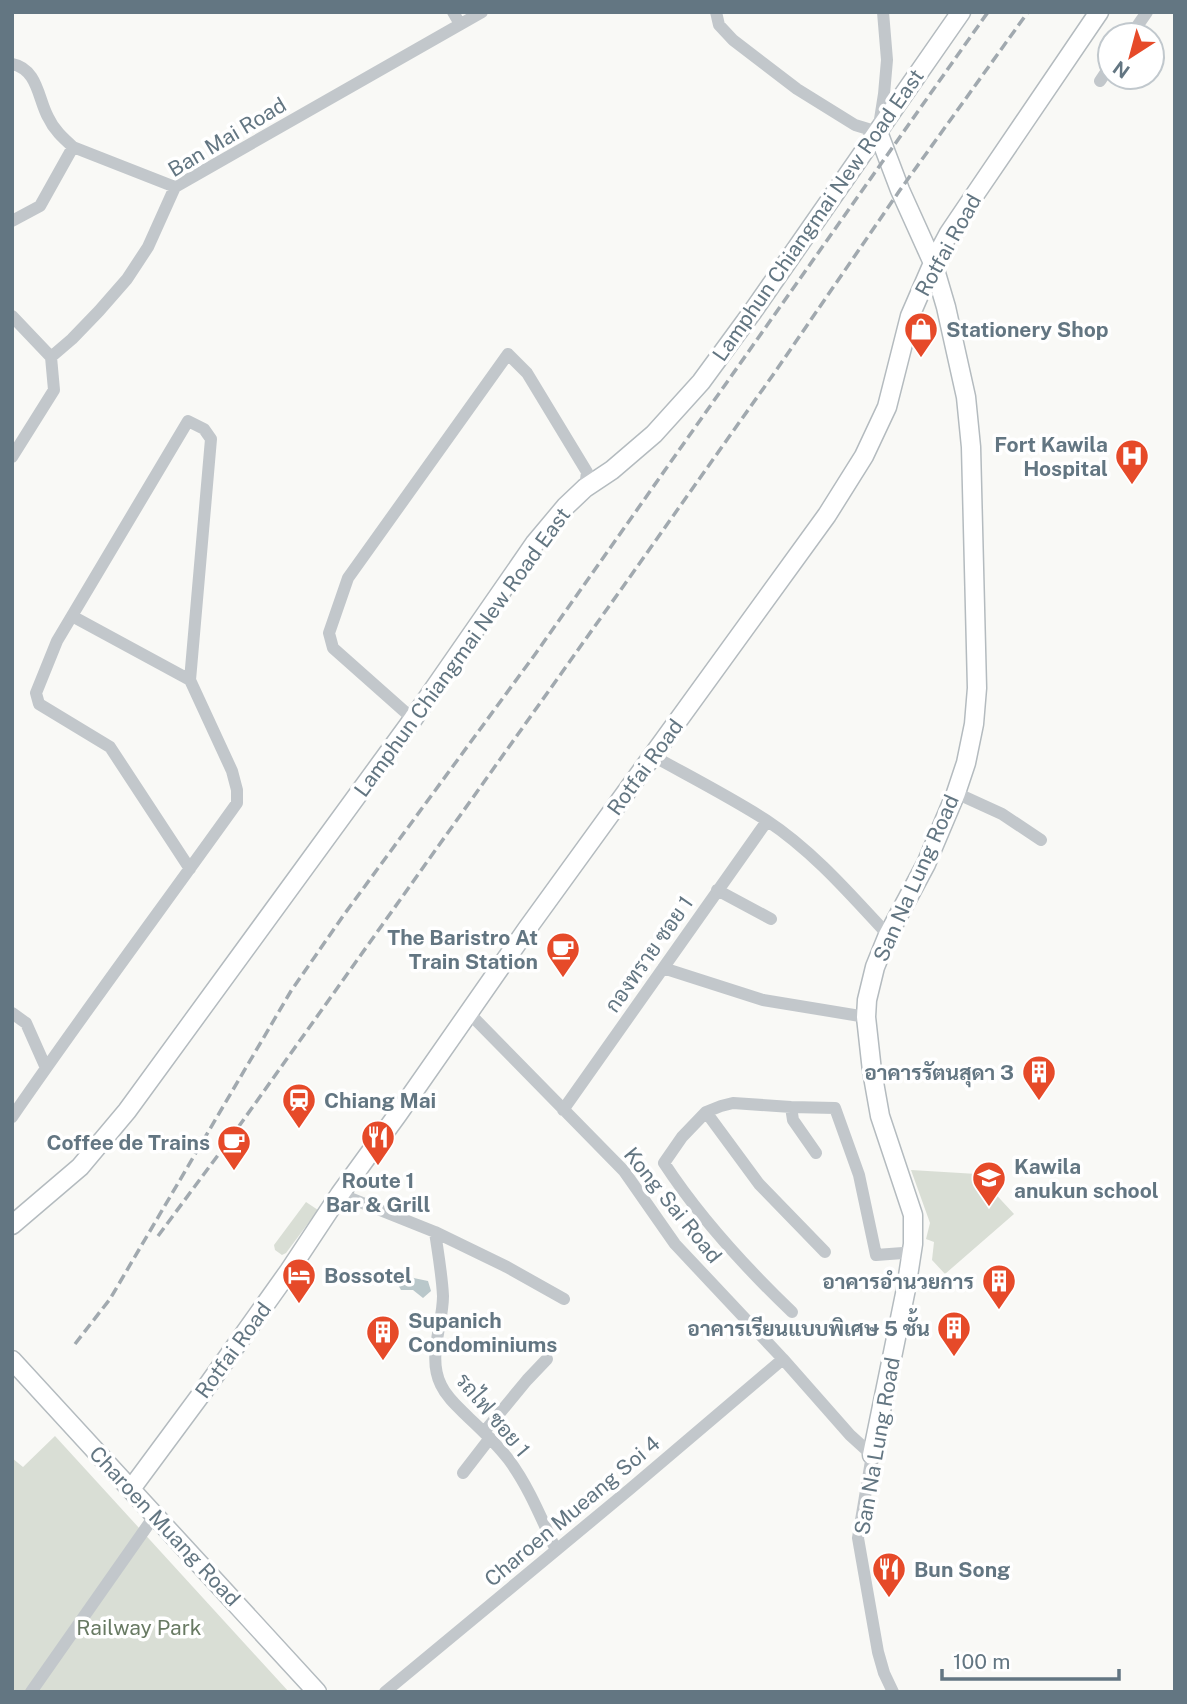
<svg xmlns="http://www.w3.org/2000/svg" width="1187" height="1704" viewBox="0 0 1187 1704" font-family="'Public Sans',Sarabun,sans-serif">
	<style>
		.green { fill: #d9ded5 }
		.water { fill: #b9c7ca }
		.lines { fill: none; stroke-linecap: round; stroke-linejoin: round }
		.secondary-casing { stroke: #b4bbbf; stroke-width: 21 }
		.street { stroke: #c2c7cb; stroke-width: 12 }
		.secondary { stroke: #fff; stroke-width: 18 }
		.rail { stroke: #a1a9af; stroke-width: 3.5; stroke-dasharray: 10 5; stroke-linecap: butt }
		.labels { text-anchor: middle; dominant-baseline: central; stroke-width: 7; stroke-linejoin: round; paint-order: stroke }
		.street-label { font-size: 21px; fill: #637682; stroke: #fff }
		.poi-label { font-size: 21px; font-weight: bold; fill: #637682; stroke: #fff; text-anchor: start }
		.park-label { font-size: 21px; fill: #687a63; stroke: #fff }
	</style>
	<rect width="100%" height="100%" fill="#f9f9f6"/>
	<path class="green" d="M911 1170 977 1174 1014 1214 945 1274 932 1260 934 1242 926 1239 930 1223Z
		M306 1202 318 1210 286 1253 282 1255 275 1250 274 1245Z
		M55 1436 289 1692H12V1458L23 1467Z"/>
	<path class="water" d="M404 1276 428 1281 431 1291 423 1298 413 1290H401L397 1283Z"/>
	<g class="lines">
		<g class="secondary-casing">
			<path id="secondary" d="M12 1225 80 1167 127 1111 413 719 535 543 566 506 585 488 612 470 654 434 701 382 753 311 961 12
				M12 1360 317 1692
				M872 1455 906 1289 913 1244V1215L880 1116 872 1071 866 1017 867 1000 875 967 888 935 926 864 956 793 966 763 974 724 977 688 971 447 966 397 946 307 933 263 900 190 878 132
				M131 1489 205 1389 289 1271 340 1194 398 1114 527 929 827 515 864 456 887 407 910 316 933 263 949 233 976 193 1099 12"/>
		</g>
		<path class="street" d="M453 12 460 24
			M716 12 719 25 733 40 797 89 855 125 878 132 884 94 887 60 883 12
			M1131 35 1147 12
			M12 64C38 69 38 99 48 117 54 130 63 138 73 147
			M1100 81 1110 66
			M12 221 40 206 73 147 175 187
			M12 316 51 357
			M51 357 72 339 99 311 127 279 148 247 175 187 482 12
			M12 457 54 390 51 357
			M72 616 190 680
			M413 719 333 648 329 633 348 578 508 354 527 373 587 472 585 488
			M653 756C691 777 730 797 766 820 813 851 850 894 888 935
			M956 793 1002 814 1041 840
			M717 890 771 919
			M663 968 763 1000 866 1017
			M12 1013 26 1023 46 1068
			M469 1013 624 1171 675 1244 783 1359 850 1435 872 1455 858 1538 878 1652 884 1673 893 1692
			M791 1107 793 1120 816 1153
			M563 1110 767 821
			M706 1112 759 1184 825 1252
			M12 1117C85 1011 162 908 237 803V790L232 771 190 680 211 439 204 429 188 421 57 641 36 693 39 704 110 747 190 869
			M340 1194 435 1232 507 1267 564 1299
			M435 1232C438 1253 442 1275 443 1296 443 1325 427 1357 441 1385 447 1398 459 1408 468 1417 483 1431 497 1444 509 1460 529 1487 542 1520 556 1550
			M792 1312C744 1266 700 1218 664 1163L682 1137 706 1112 721 1106 733 1103 791 1107 835 1108 859 1175 876 1255 903 1253 912 1255
			M484 1432 527 1380 547 1359
			M463 1473 490 1438
			M31 1692 155 1515
			M385 1692 630 1489 783 1359"/>
		<use href="#secondary" class="secondary"/>
		<path class="rail" d="M158 1236 227 1143 627 581 775 372 900 190 1028 12
			M75 1344 110 1299 291 991 343 916 536 653 988 12"/>
	</g>
	<defs>
		<g id="shop-pin" transform="scale(1.75)"><path d="M0 17L-7.5 6A9.5 9.5 0 1 1 7.5 6Z" fill="#e64a29" stroke="#fff"/><path d="M-5-2.5h2.3a2.7 3.5 0 0 1 5.4 0H5L5.5 6h-11ZM-1.5-2.5h3a1.5 2.3 0 0 0-3 0Z" fill="#fff"/></g>
		<g id="hospital-pin" transform="scale(1.75)"><path d="M0 17L-7.5 6A9.5 9.5 0 1 1 7.5 6Z" fill="#e64a29" stroke="#fff"/><path d="M-5-5h3v3.5h4V-5h3V5h-3V1.5h-4V5h-3Z" fill="#fff"/></g>
		<g id="cafe-pin" transform="scale(1.75)"><path d="M0 17L-7.5 6A9.5 9.5 0 1 1 7.5 6Z" fill="#e64a29" stroke="#fff"/><path d="M-5.5-4.5H6V0H3Q3 3.5 0 3.5H-2.5Q-5.5 3.5-5.5 0ZM3-3.2v2h1.7v-2ZM-6 4.5H4V6H-6Z" fill="#fff"/></g>
		<g id="building-pin" transform="scale(1.75)"><path d="M0 17L-7.5 6A9.5 9.5 0 1 1 7.5 6Z" fill="#e64a29" stroke="#fff"/><path d="M-4-6H4V6H1V3H-1V6H-4ZM-2.5-4.3h1.7v1.8h-1.7ZM.8-4.3h1.7v1.8H.8ZM-2.5-1h1.7V.8h-1.7ZM.8-1h1.7V.8H.8Z" fill="#fff"/></g>
		<g id="station-pin" transform="scale(1.75)"><path d="M0 17L-7.5 6A9.5 9.5 0 1 1 7.5 6Z" fill="#e64a29" stroke="#fff"/><path d="M-3-6H3Q5-6 5-4V2Q5 4 3 4L4.5 6H3L1.5 4h-3L-3 6H-4.5L-3 4Q-5 4-5 2V-4Q-5-6-3-6ZM-3.5-4v3h7v-3ZM-3.5 1v1.5H-2V1ZM2 1v1.5H3.5V1Z" fill="#fff"/></g>
		<g id="restaurant-pin" transform="scale(1.75)"><path d="M0 17L-7.5 6A9.5 9.5 0 1 1 7.5 6Z" fill="#e64a29" stroke="#fff"/><path d="M-5-6h1v4h1v-4h1v4h1v-4h1v5L-1.5 .5V6h-2V.5L-5-1ZM5-6V6H3V1.5H1.5Q1.5-4 5-6Z" fill="#fff"/></g>
		<g id="school-pin" transform="scale(1.75)"><path d="M0 17L-7.5 6A9.5 9.5 0 1 1 7.5 6Z" fill="#e64a29" stroke="#fff"/><path d="M0-5L7-2L0 1L-7-2ZM-4 1L0 2.5L4 1V4Q0 6-4 4Z" fill="#fff"/></g>
		<g id="hotel-pin" transform="scale(1.75)"><path d="M0 17L-7.5 6A9.5 9.5 0 1 1 7.5 6Z" fill="#e64a29" stroke="#fff"/><path d="M-6-4.5h1.5V1H6V5H4.5V3h-9V5H-6ZM-4 0a1.8 1.8 0 1 1 3.6 0ZM.5 0V-2.5h3Q6-2.5 6 0Z" fill="#fff"/></g>
	</defs>
	<g fill-rule="evenodd">
		<use href="#shop-pin" x="921" y="329"/>
		<use href="#hospital-pin" x="1132" y="456"/>
		<use href="#cafe-pin" x="563" y="949"/>
		<use href="#building-pin" x="1039" y="1072"/>
		<use href="#station-pin" x="299" y="1100"/>
		<use href="#restaurant-pin" x="378" y="1137"/>
		<use href="#cafe-pin" x="234" y="1142"/>
		<use href="#school-pin" x="989" y="1178"/>
		<use href="#hotel-pin" x="299" y="1275"/>
		<use href="#building-pin" x="999" y="1281"/>
		<use href="#building-pin" x="954" y="1328"/>
		<use href="#building-pin" x="383" y="1332"/>
		<use href="#restaurant-pin" x="889" y="1569"/>
	</g>
	<g class="labels">
		<g class="street-label">
			<text transform="translate(227 137) rotate(-31)">Ban Mai Road</text>
			<text transform="translate(818 215) rotate(-55)">Lamphun Chiangmai New Road East</text>
			<text transform="translate(948 245) rotate(-61)">Rotfai Road</text>
			<text transform="translate(462 652) rotate(-54)">Lamphun Chiangmai New Road East</text>
			<text transform="translate(645 767) rotate(-54)">Rotfai Road</text>
			<text transform="translate(916 878) rotate(-66)">San Na Lung Road</text>
			<text transform="translate(649 954) rotate(-55)">กองทราย ซอย 1</text>
			<text transform="translate(673 1205) rotate(51)">Kong Sai Road</text>
			<text transform="translate(233 1350) rotate(-54)">Rotfai Road</text>
			<text transform="translate(493 1415) rotate(50)">รถไฟ ซอย 1</text>
			<text transform="translate(877 1446) rotate(-80)">San Na Lung Road</text>
			<text transform="translate(572 1511) rotate(-40)">Charoen Mueang Soi 4</text>
			<text transform="translate(165 1526) rotate(47)">Charoen Muang Road</text>
		</g>
		<g class="poi-label">
			<text x="946" y="329">Stationery Shop</text>
			<text x="1108" y="444" text-anchor="end">Fort Kawila<tspan x="1108" dy="24">Hospital</tspan></text>
			<text x="538" y="937" text-anchor="end">The Baristro At<tspan x="538" dy="24">Train Station</tspan></text>
			<text x="1014" y="1072" text-anchor="end">อาคารรัตนสุดา 3</text>
			<text x="324" y="1100">Chiang Mai</text>
			<text x="210" y="1142" text-anchor="end">Coffee de Trains</text>
			<text x="1014" y="1166">Kawila<tspan x="1014" dy="24">anukun school</tspan></text>
			<text x="378" y="1180" text-anchor="middle">Route 1<tspan x="378" dy="24">Bar &amp; Grill</tspan></text>
			<text x="324" y="1275">Bossotel</text>
			<text x="974" y="1281" text-anchor="end">อาคารอำนวยการ</text>
			<text x="408" y="1320">Supanich<tspan x="408" dy="24">Condominiums</tspan></text>
			<text x="930" y="1328" text-anchor="end">อาคารเรียนแบบพิเศษ 5 ชั้น</text>
			<text x="914" y="1569">Bun Song</text>
		</g>
		<g class="park-label">
			<text x="139" y="1627">Railway Park</text>
		</g>
	</g>
	<rect width="1187" height="1704" fill="none" stroke="#637682" stroke-width="28"/>
	<g transform="translate(1131 56) rotate(216)"><circle r="33" fill="#ffffff" stroke="#c1c8cd" stroke-width="2"/>
	<path d="M0-5L12 26L0 18L-12 26Z" fill="#e64a29"/>
	<text y="-10" font-size="19" font-weight="bold" text-anchor="middle" fill="#637682">N</text>
	</g>
	<path d="M942 1669v10h177v-10" fill="none" stroke="#637682" stroke-width="3.5"/>
	<text x="953" y="1669" font-size="21" fill="#637682" stroke="#ffffff" stroke-width="5" paint-order="stroke">100 m</text>
</svg>
